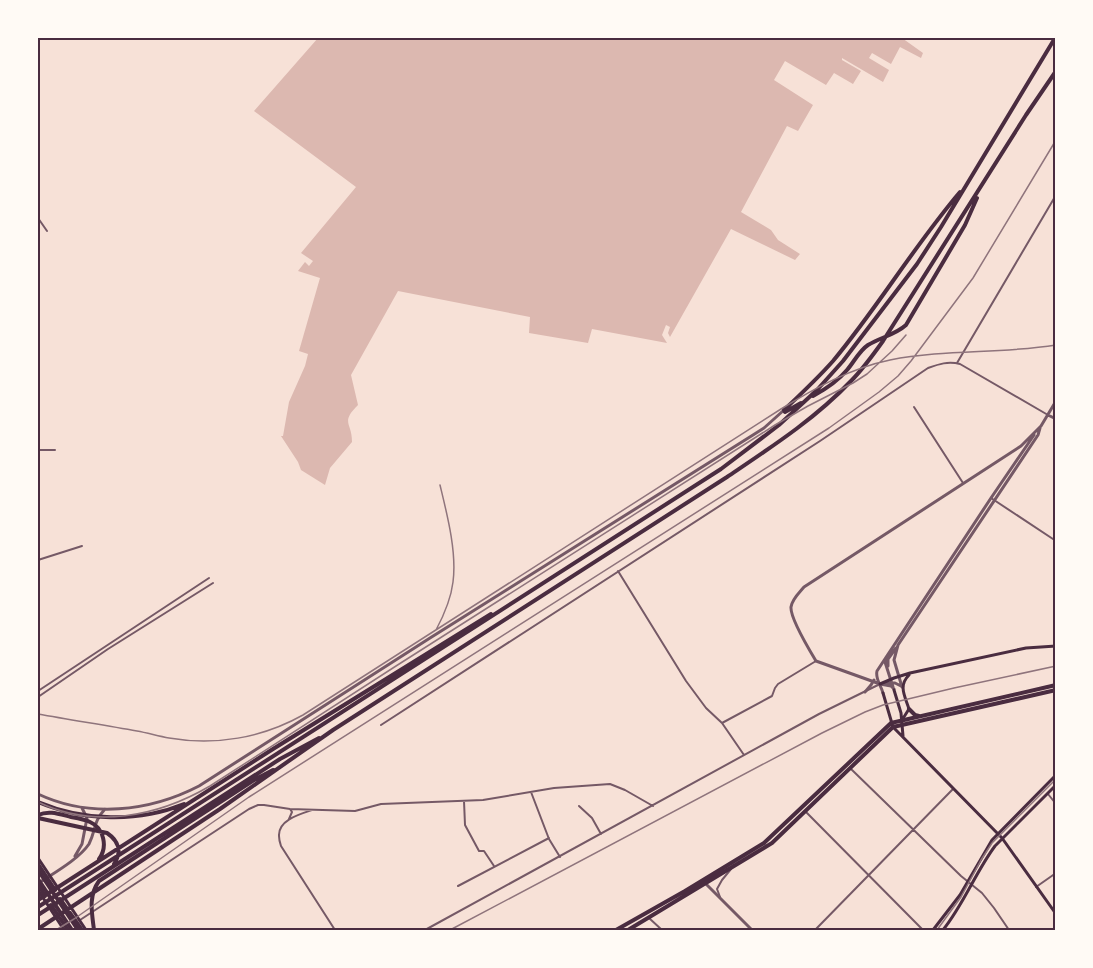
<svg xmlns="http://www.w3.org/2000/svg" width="1093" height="968" viewBox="0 0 1093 968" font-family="'Times New Roman',serif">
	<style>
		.water { fill: #dcb8b0 }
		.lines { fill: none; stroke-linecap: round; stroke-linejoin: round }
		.minor { stroke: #755966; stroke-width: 2 }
		.tertiary { stroke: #755966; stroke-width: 3 }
		.secondary { stroke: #4a2c40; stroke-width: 3 }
		.primary { stroke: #4a2c40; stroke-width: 4 }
		.trunk { stroke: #4a2c40; stroke-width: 4 }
		.tram { stroke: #8f747c; stroke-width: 1.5 }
		.rail { stroke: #8f747c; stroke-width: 1.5 }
		.neatline { fill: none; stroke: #4a2c40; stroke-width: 2 }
	</style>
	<rect width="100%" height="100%" fill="#f7e1d7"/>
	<path class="water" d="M318 38H902L923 53 921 58 900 47 891 64 872 53 869 58 889 70 883 82 842 58V60L861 71 853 84 834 73 826 85 785 61 774 80 813 105 798 131 787 126 741 212 771 230 778 240 800 254 795 260 731 229 670 337 668 333 670 327 666 325 662 335 667 343 592 329 588 343 529 333 530 317 398 291 351 375 358 405C340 423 352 422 352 442L330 468 325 485 301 470 298 462 281 436H283L289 402 305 366 308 354 299 351 320 278 298 271 305 262 309 266 313 261 301 253 356 187 254 111Z"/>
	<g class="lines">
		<path class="minor" d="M38 218 47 231
			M957 363 1056 195
			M914 407 963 483
			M38 450H55
			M991 498 1056 541
			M38 560 82 546
			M618 571 686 681 706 708 722 723 744 755
			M38 691 209 578
			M38 697 108 649 213 583
			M722 723 772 696 775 688 778 684 816 661
			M381 725 820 441 928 368C939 364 948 361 960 364L1048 415
			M850 768 961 876 982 893 994 908 1009 930
			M531 792 549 839 560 857
			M1048 794 1056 804
			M464 801 465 825 479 851H484L494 866
			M579 806 592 818 601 834
			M312 810C300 814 278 820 279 836 279 840 280 843 281 846L335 930
			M806 812 923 930
			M289 819 292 812 290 809
			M458 886 549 838
			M1036 887 1056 873
			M720 897 717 889 722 880 731 869
			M649 918 662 930
			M80 920 249 809 258 805H264L290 809 355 811 381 804 483 800 554 788 610 784 625 790 653 806
			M425 930 819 714 880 684
			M815 930 953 789"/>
		<path class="tertiary" d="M1048 415 1056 419
			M886 659 885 662 893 687
			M888 666V659L896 648
			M885 683H895L901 686
			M902 687 894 660 898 645 1038 435 1040 428
			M894 689 891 686 880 684 816 661C810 651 790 618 791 607 792 599 799 593 804 587L1021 446 1041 426 1056 401
			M865 692 871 685 874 680
			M883 693C881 685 875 679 877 671L991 498 1034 435
			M38 794C89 818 149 812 199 786L430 638 753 435 764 428 784 410
			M75 856 82 844 87 818 82 808
			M39 883C54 873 79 859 89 844 96 830 93 822 105 809
			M706 884 752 930"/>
		<path class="secondary" d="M880 684 894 678 910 673 1026 648 1056 646
			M894 690 901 713 903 736
			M883 693 893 727 1002 838 1056 914
			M902 720 909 709C905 696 898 686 909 675
			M38 858 86 930
			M38 890 64 930
			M933 930 960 895 992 840 1056 775
			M943 930C964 904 975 873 995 846L1056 785"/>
		<path class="primary" d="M909 709 915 715 919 716
			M38 870 78 930
			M38 879 72 930
			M616 930 685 891 764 843 891 723 1056 685
			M628 930 772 843 893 727 1056 690"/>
		<path class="trunk" d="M813 396C826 389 837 382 847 370 854 362 859 351 868 345 881 337 895 335 906 325L965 225 977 198
			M801 403 785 412 784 410C801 394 818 378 833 361 878 307 914 246 960 192
			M38 802C83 821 138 823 184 804
			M38 815C49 810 59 814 71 817 77 818 84 819 90 822 104 828 108 847 99 859
			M38 818 107 833C119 841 122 852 114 864
			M38 864 55 890
			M38 884 45 896
			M60 899 82 930
			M38 900 273 749 491 614
			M51 905 68 930
			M38 907 721 469 779 425 817 390 843 361 917 264 941 227 1055 38
			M38 915 280 759 319 738
			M38 929 220 809 333 730 727 477C770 448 815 419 851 381 863 369 873 355 883 341L1026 115 1056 71
			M94 930C92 913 88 896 99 881L254 780 273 770"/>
		<path class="tram" d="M937 930 961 897 981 860 992 843 1056 779"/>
		<path class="rail" d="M436 630C444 615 451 599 453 582 457 552 447 514 440 485
			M38 714C71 720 104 725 137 731 148 733 158 736 169 738 215 746 262 738 303 715L781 409C815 388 851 368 890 360 945 349 1001 354 1056 345
			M38 802C94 829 157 817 210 786L396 666 775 425 808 406 853 383 867 374 892 351 906 335
			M56 930 74 919 249 797 829 428 879 392 898 376 911 361 973 278 1056 140
			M450 930 822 733 865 712 883 705 954 688 1056 666"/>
	</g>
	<rect width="1093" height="968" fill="none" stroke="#fffaf5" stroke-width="78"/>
	<rect x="39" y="39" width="1015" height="890" class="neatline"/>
</svg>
